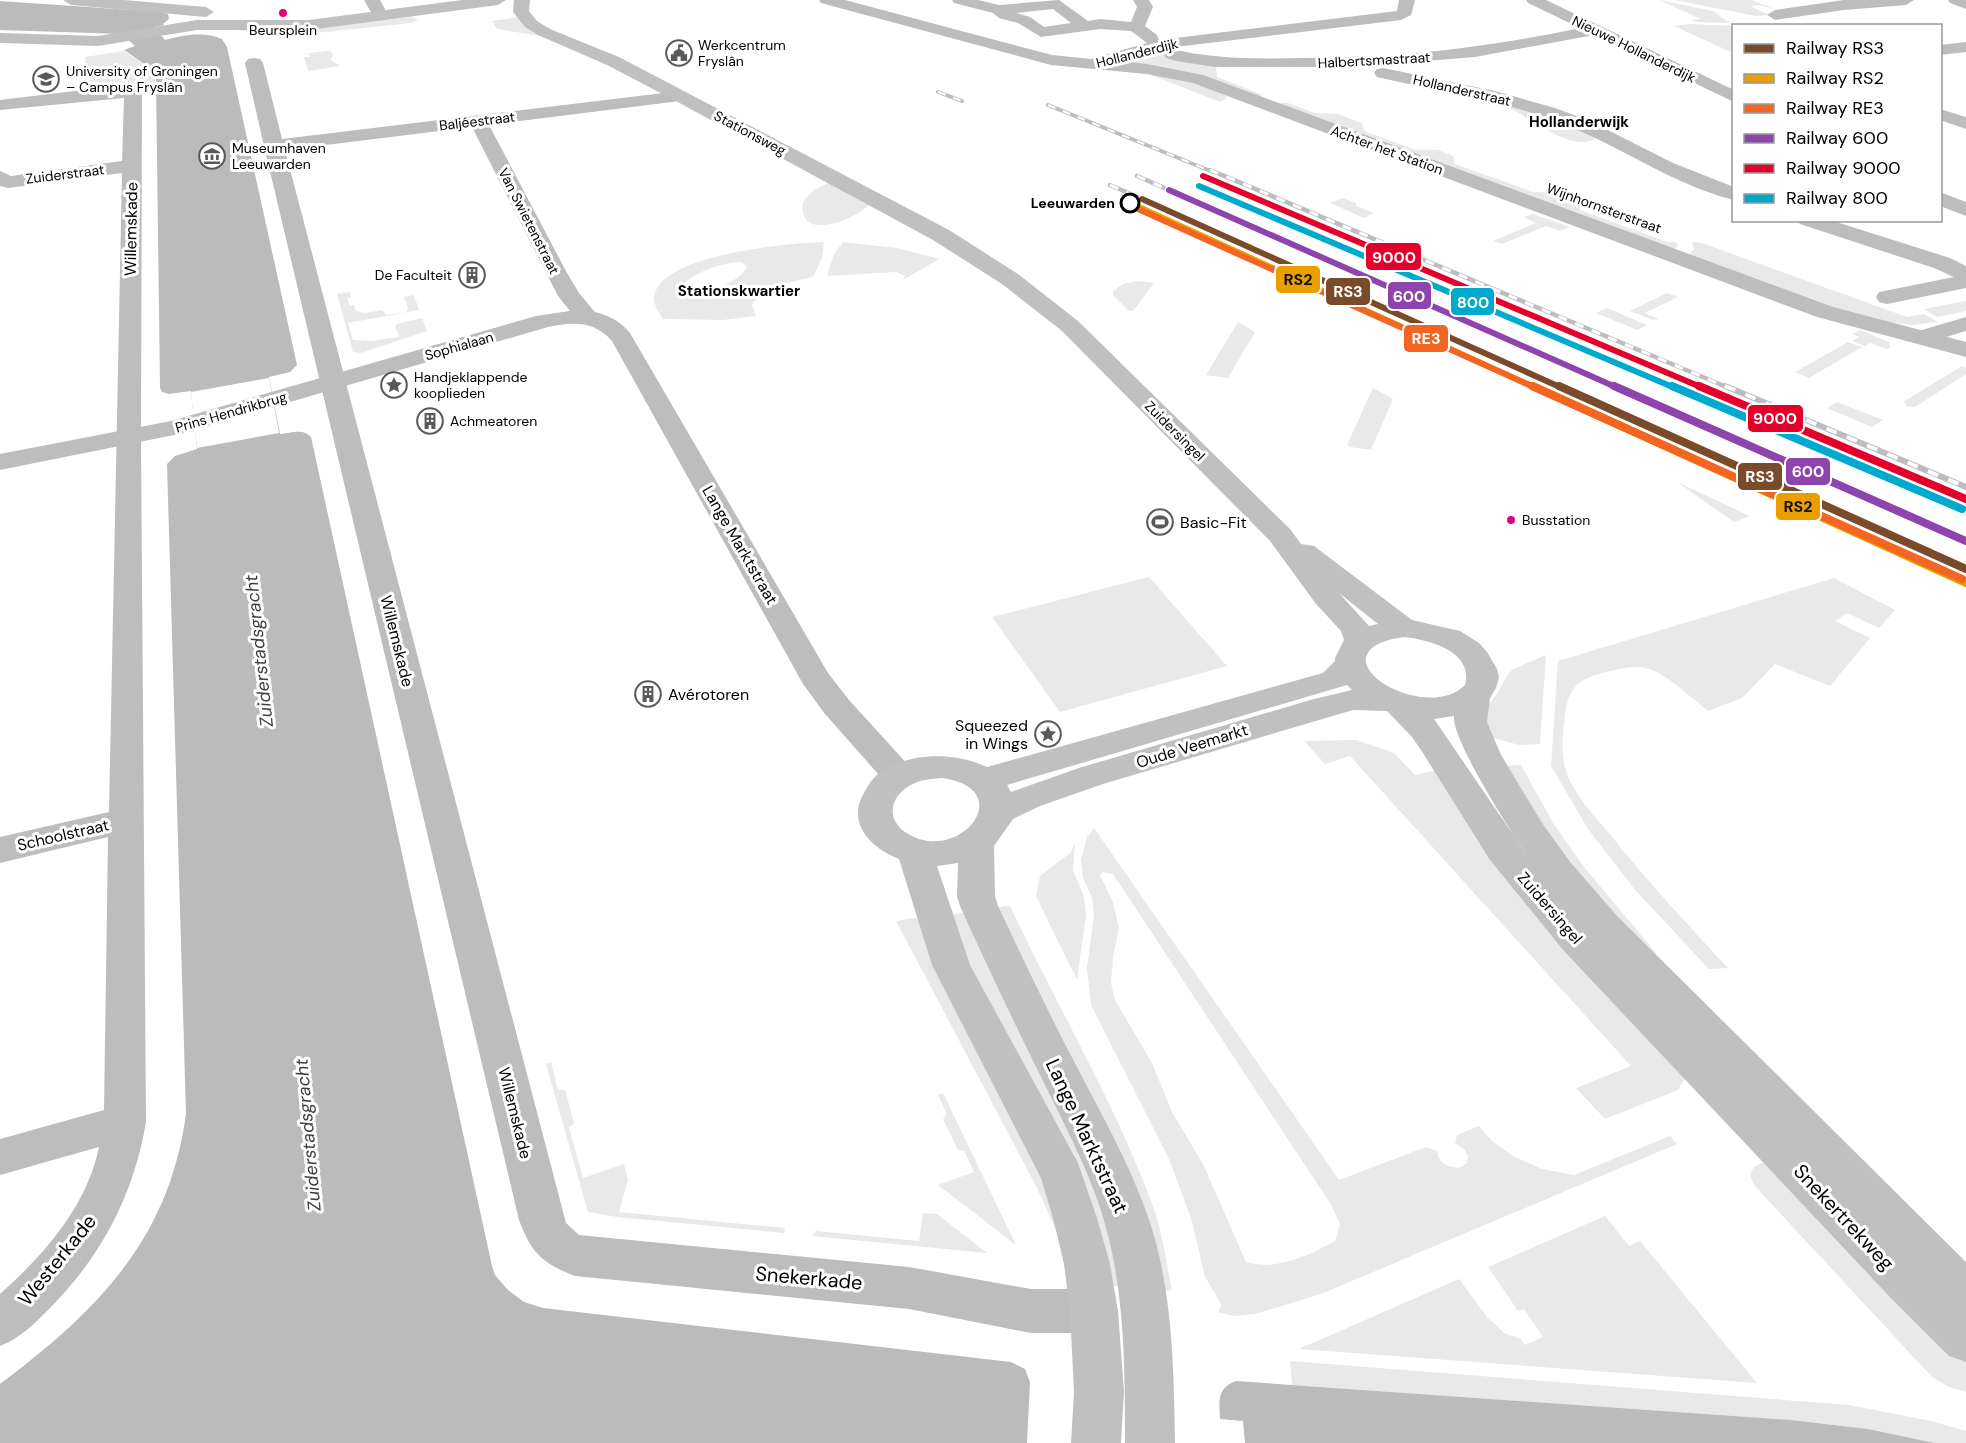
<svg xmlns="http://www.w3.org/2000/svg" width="1966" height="1443" viewBox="0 0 1966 1443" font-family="'DM Sans',sans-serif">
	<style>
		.green { fill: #e9e9e9; fill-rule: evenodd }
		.water { fill: #bbb }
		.pier { fill: #fff }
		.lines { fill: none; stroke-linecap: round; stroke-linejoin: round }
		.minor { fill: #bdbdbd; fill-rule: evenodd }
		.tertiary { fill: #bdbdbd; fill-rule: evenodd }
		.secondary { fill: #c0c0c0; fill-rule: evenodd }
		.rail-far2-casing { stroke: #bdbdbd; stroke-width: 4 }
		.rail-far1-casing { stroke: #bdbdbd; stroke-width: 4.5 }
		.rail-casing { stroke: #bdbdbd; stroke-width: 6 }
		.rail-far2 { stroke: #fff; stroke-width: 2; stroke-dasharray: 8; stroke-linecap: butt }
		.rail-far1 { stroke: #fff; stroke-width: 3; stroke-dasharray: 9; stroke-linecap: butt }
		.rail { stroke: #fff; stroke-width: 4; stroke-dasharray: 11; stroke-linecap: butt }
		.rail-1-far1-casing { stroke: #fff; stroke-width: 9 }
		.rail-1-casing { stroke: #fff; stroke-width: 11 }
		.rail-2-far1-casing { stroke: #fff; stroke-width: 9 }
		.rail-2-casing { stroke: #fff; stroke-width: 11 }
		.rail-3-far1-casing { stroke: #fff; stroke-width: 9 }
		.rail-3-casing { stroke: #fff; stroke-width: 11 }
		.rail-4-far1-casing { stroke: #fff; stroke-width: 9 }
		.rail-4-casing { stroke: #fff; stroke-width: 11 }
		.rail-5-far1-casing { stroke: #fff; stroke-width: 9 }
		.rail-5-casing { stroke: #fff; stroke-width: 11 }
		.rail-6-far1-casing { stroke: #fff; stroke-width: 9 }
		.rail-6-casing { stroke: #fff; stroke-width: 11 }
		.rail-1-far1 { stroke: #7a4b2a; stroke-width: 6 }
		.rail-1 { stroke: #7a4b2a; stroke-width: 8 }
		.rail-2-far1 { stroke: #eb9e00; stroke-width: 6 }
		.rail-2 { stroke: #eb9e00; stroke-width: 8 }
		.rail-3-far1 { stroke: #f26522; stroke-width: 6 }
		.rail-3 { stroke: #f26522; stroke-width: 8 }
		.rail-4-far1 { stroke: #8e44ad; stroke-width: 6 }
		.rail-4 { stroke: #8e44ad; stroke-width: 8 }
		.rail-5-far1 { stroke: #e4002b; stroke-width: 6 }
		.rail-5 { stroke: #e4002b; stroke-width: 8 }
		.rail-6-far1 { stroke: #00a9ce; stroke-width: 6 }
		.rail-6 { stroke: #00a9ce; stroke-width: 8 }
		.bus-dot { fill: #e5007d; stroke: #fff; stroke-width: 2 }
		.stop-dot { fill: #fff; stroke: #000; stroke-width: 3 }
		.labels { text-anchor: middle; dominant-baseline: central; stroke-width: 6; stroke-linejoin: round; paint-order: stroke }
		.bus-label { font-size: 14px; fill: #000; stroke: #fff }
		.far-poi-label { font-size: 14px; fill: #000; stroke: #fff; text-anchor: start }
		.far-street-label { font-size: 14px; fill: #000; stroke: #fff }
		.far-stop-label { font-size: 14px; font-weight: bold; fill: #000; stroke: #fff; text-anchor: end }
		.far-neighbourhood-label { font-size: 15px; font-weight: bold; fill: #000; stroke: #fff }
		.street-label { font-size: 16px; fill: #000; stroke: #fff }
		.poi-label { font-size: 16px; fill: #000; stroke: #fff; text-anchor: start }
		.water-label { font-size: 18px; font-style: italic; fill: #3f3f3f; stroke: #fff }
		.near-street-label { font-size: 20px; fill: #000; stroke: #fff }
		.line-badge { stroke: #fff; stroke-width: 2 }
		.badge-label { font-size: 16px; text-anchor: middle; font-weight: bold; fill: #fff }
		.pale-badge-label { font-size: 16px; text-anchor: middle; font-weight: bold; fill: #111 }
	</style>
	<rect width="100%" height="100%" fill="#fff"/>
	<path class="green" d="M1659 0 1713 11 1730 23 1696 22 1692 20 1701 19Z
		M1674 0H1752L1776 10 1759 5 1750 6 1769 15 1756 16Z
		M412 17 418 20 411 23 297 35 221 29 279 31Z
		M518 17 540 36 497 29 492 21Z
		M1691 24 1733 26V53L1674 26Z
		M124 51C136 61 155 64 156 83L130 89 84 92 87 84 96 73 86 64 85 57Z
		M330 51 333 54 331 60 340 66 308 71 304 57H310L309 53Z
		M1160 52 1180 60 1216 65 1217 77 1263 95 1256 97 1131 64 1132 60Z
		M1156 74 1182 79 1225 94 1227 98 1220 102 1151 75Z
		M1281 103H1288L1315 113 1338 114 1362 123 1364 131 1416 150H1438L1453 156 1455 164 1533 192 1556 193 1576 200 1580 210 1667 242H1676L1678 247 1672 249 1276 104Z
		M1504 104 1540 112 1594 137 1593 140C1570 151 1525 116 1504 104Z
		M828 183 869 205C855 220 796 243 803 202L814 190Z
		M1343 198 1356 203V206L1374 213 1364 218 1330 203Z
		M1533 214 1570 227 1560 231 1546 226 1502 244 1493 241 1536 223 1524 217Z
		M824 242 822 258 813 277C795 281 760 287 752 305L756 316 723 320 663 319C659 313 654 306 654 298 657 254 791 243 824 242ZM742 262 747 267C740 283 695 300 677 295 680 276 724 261 742 262Z
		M843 242 897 248 939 259 903 280 905 276 896 272 827 276 834 254Z
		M1692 242 1702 243 1907 317 1924 314 1938 322 1911 325 1864 319 1689 255 1694 249Z
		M1139 281 1154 283 1133 311H1129L1113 295V291L1123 284Z
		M350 292 351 297 347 298 350 306 354 305 356 311 365 313 382 310 386 315 407 312 408 307 404 297 414 295 419 310 348 323 353 340 372 341 398 337 399 335 395 326 397 324 422 318 427 331 361 353 353 352 337 294Z
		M1667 293 1678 297 1645 313 1659 319 1653 320 1630 311Z
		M1966 301V311L1937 317 1924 309Z
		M1607 308 1647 325 1637 330 1596 313Z
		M1238 322 1255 332 1228 378 1206 375Z
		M1860 330 1889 342 1890 348 1887 349 1870 343 1865 346 1852 341 1859 337 1853 334Z
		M1848 342 1862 347 1809 378 1795 372Z
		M1962 366 1966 368V374L1915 407 1905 406 1907 404 1903 402Z
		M1373 388 1393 399 1371 450 1350 447 1347 445Z
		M1837 402 1883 420 1872 427 1827 408Z
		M1677 482 1750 516 1734 522Z
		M1149 577 1227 666 1060 712 992 617Z
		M1834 578 1895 610 1879 628 1847 613 1835 621 1870 638 1830 686 1775 664 1742 698 1708 711C1692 699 1667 674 1649 669 1634 664 1614 670 1599 674 1575 681 1568 691 1565 716 1562 737 1560 758 1569 779 1579 800 1598 820 1613 838 1649 883 1688 925 1728 968L1709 969 1636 891 1588 829 1551 766 1558 661Z
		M1546 655 1540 744 1519 745 1486 736 1487 707 1498 692 1508 674 1513 669Z
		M1356 740 1394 753 1415 775 1437 770 1685 1078 1678 1090 1605 1119 1576 1088 1631 1066 1350 756 1325 764 1304 741Z
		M1521 765 1553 823 1584 867 1656 953 1653 954 1582 889 1502 766Z
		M1094 828 1339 1180 1426 1147 1437 1151C1438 1163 1449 1169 1461 1167L1467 1163 1468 1156 1464 1149 1455 1143 1457 1135 1479 1126 1492 1141 1513 1156 1542 1169 1574 1175 1670 1136 1677 1144 1321 1294 1255 1314 1234 1316 1218 1312 1221 1306 1219 1300 1205 1277 1192 1221 1169 1159 1091 1005 1087 968 1094 915 1092 897 1083 878 1081 860 1087 837ZM1103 872 1113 874 1330 1203 1340 1224 1335 1241C1309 1256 1275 1271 1246 1262L1204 1166 1172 1112 1152 1063 1115 1000 1111 983 1113 957 1119 928 1113 902 1100 875Z
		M1075 844 1073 870 1084 897 1086 915 1077 980 1036 896 1040 876 1070 853Z
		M1004 906H1010C1057 1007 1116 1104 1154 1209 1163 1235 1166 1263 1172 1290L1164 1292 998 908Z
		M960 913H969L1109 1217 1124 1287 1108 1285 966 959 951 915Z
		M914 918 922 919 1049 1180 1056 1230 1037 1188 896 921Z
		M551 1062 558 1090H565L574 1123 569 1127 583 1178 624 1164 628 1180 619 1212 785 1228 784 1233 617 1217 588 1212 546 1064Z
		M943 1093 1016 1245 938 1185 974 1172 964 1151 958 1150 943 1119 947 1114 938 1095Z
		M1772 1158 1966 1358V1392L1949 1387 1932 1377 1754 1185 1750 1175 1754 1167Z
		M923 1213 937 1214 987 1253 813 1236 815 1231 919 1241Z
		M1605 1216 1629 1246 1640 1241 1757 1383 1299 1349 1459 1279 1487 1317 1504 1333 1521 1339 1525 1345 1543 1337 1524 1309 1518 1311 1488 1267Z
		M1290 1361 1849 1405 1931 1421 1966 1431V1443H1935L1868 1429 1791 1420 1292 1385Z"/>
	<path class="water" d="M0 1 160 12 168 14 169 19 163 24 164 25 154 27 165 40C182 35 205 31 222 39L227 47 297 365 290 372 269 377 280 434C290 433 303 428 311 437L492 1266 495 1275 508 1290 524 1302 543 1308 1011 1362 1025 1369 1030 1382 1027 1443H0V1384C97 1311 169 1240 186 1114L167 464 175 456 197 449 191 391 169 394 162 392 160 388 156 79 149 67 124 50 135 46 122 34 0 30Z
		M1236 1381 1791 1420 1868 1429 1935 1443H1245L1243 1421 1220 1419C1219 1401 1217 1388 1236 1381Z"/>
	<path class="pier" d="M269 378 279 433 197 448 191 392Z"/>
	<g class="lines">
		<path class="minor" d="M364 0H380L385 9 383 12H371Z
			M819 0H845L1052 55 1091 59 1147 43 1131 31 1100 29 1041 37 1018 23 999 18 993 13 954 3 952 0H978L999 5 1059 0 1088 21 1100 19 1131 22 1137 7 1133 0H1149L1153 7 1145 26 1157 35 1159 40 1397 11 1399 0H1415L1411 15 1401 20 1167 48 1120 61 1147 64 1203 75 1833 307 1966 342V357L1817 317 1193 83 1147 74 1051 65 821 3ZM1053 9 1071 23 1044 27 1030 17 1016 13Z
			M1526 0H1546L1734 90V102L1594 35 1475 57 1352 67H1215L1176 61 1166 58 1164 54 1172 49C1213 59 1256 59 1299 58 1394 58 1487 48 1580 28L1528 3Z
			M1844 0H1914L1906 5 1844 10 1775 20 1767 15 1775 10Z
			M1948 0H1966V9L1950 3Z
			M1966 42V52L1940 55V45Z
			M254 58 260 59 263 63 282 139 680 91 686 92 689 96 686 100 680 101 489 125 567 273 579 293 599 317 595 322 587 324 579 322 558 296 472 127 285 150 566 1223 579 1235 909 1267 1031 1289H1094L1111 1296 1118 1311 1111 1326 1094 1333H1031L909 1309 575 1276C542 1263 532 1254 519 1220L264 146 245 63 248 59Z
			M1383 68 1495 91 1555 108 1590 121 1673 163 1734 187V200C1677 186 1628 151 1575 129 1512 101 1444 93 1377 77L1374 73 1377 69Z
			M133 87 139 88 142 92 141 438 146 1122C134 1194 102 1255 51 1307 35 1323 21 1338 0 1346V1294C44 1255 87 1206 99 1147L0 1175V1139L104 1110 108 837 0 863V837L109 812 122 173 8 188 0 186V171L11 176 122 161 124 98 0 110V100L83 90Z
			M1940 109 1966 117V129L1940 120Z
			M1940 192 1966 202V216L1940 206Z
			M1797 220H1830L1950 258 1966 266V288L1887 304 1879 302 1876 297 1879 292 1954 277 1934 268 1800 224Z"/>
		<path class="tertiary" d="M576 310C598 311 616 316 630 333L828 673 849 700 911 768 916 776 911 784 899 787 887 784 825 714 803 684 612 341C594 320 572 322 548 327L184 433 0 470V454L171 421 536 316Z
			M1966 317V331L1923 344 1915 342 1911 337 1915 332Z"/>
		<path class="secondary" d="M63 0H124L206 7 214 12 206 17 71 5Z
			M462 0H506L498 5 309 30H197L98 46 0 43V33L98 36 197 20H309Z
			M514 0H530L529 11 537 21 550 29 619 57 949 230 1018 274 1078 321 1290 529 1301 544 1314 546 1412 620 1460 631 1479 643 1487 652 1497 669 1499 677 1496 688 1490 698 1487 722 1501 755 1542 823 1571 863 1618 917 1966 1262V1362L1949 1356 1889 1296 1564 951 1490 860 1421 750 1412 737 1387 711 1353 710 1103 784 1040 806 1013 819 994 846 995 896 998 906C1024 961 1050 1016 1078 1069 1107 1125 1138 1179 1155 1239 1173 1305 1174 1375 1175 1443H1125C1125 1376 1125 1309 1110 1243 1097 1185 1068 1132 1042 1079 1014 1022 986 964 960 906L957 896 958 863 937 866 970 965 1078 1163 1097 1218 1110 1264 1118 1311 1124 1392 1121 1443H1071L1074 1392 1070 1311 1064 1264 1053 1218 1041 1178 932 965 899 859C871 848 846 823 864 793 869 783 875 775 885 769 917 752 955 753 987 767L1323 673 1335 661V658L1344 640 1341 631 1316 604 1270 541 1062 331 1002 284 933 240 674 100 607 65 538 35 525 27 513 12ZM1339 593 1378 624 1369 626ZM1404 637C1429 640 1474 651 1465 685 1431 719 1346 676 1370 650 1378 641 1393 639 1404 637ZM1347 685 1352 690 1314 699 1079 768 1011 792 1007 785ZM1454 716C1451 738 1510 831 1525 852L1434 719ZM942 778C1021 789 958 868 905 832 883 816 893 792 915 783 923 779 933 779 942 778Z"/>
		<g class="rail-far2-casing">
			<path id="rail-far2" d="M938 92 962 101
				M1048 105 1213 172"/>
		</g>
		<g class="rail-far1-casing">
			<path id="rail-far1" d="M1210 170 1729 388
				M1137 176 1169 190
				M1110 185 1142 199"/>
		</g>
		<g class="rail-casing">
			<path id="rail" d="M1725 386 1966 487
				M1786 500 1966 576"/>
		</g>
		<use href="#rail-far2" class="rail-far2"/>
		<use href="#rail-far1" class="rail-far1"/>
		<use href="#rail" class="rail"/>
		<g class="rail-1-far1-casing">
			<path id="rail-1-far1" d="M1142 199 1562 388"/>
		</g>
		<g class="rail-1-casing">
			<path id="rail-1" d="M1559 386 1966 569"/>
		</g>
		<g class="rail-2-far1-casing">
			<path id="rail-2-far1" d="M1130 203 1536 388"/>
		</g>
		<g class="rail-2-casing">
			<path id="rail-2" d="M1533 386 1966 583"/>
		</g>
		<g class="rail-3-far1-casing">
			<path id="rail-3-far1" d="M1138 209 1536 388"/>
		</g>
		<g class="rail-3-casing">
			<path id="rail-3" d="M1532 386 1962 579"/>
		</g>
		<g class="rail-4-far1-casing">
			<path id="rail-4-far1" d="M1169 190 1618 388"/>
		</g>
		<g class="rail-4-casing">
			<path id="rail-4" d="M1614 386 1966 541"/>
		</g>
		<g class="rail-5-far1-casing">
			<path id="rail-5-far1" d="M1203 176 1703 388"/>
		</g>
		<g class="rail-5-casing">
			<path id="rail-5" d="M1699 386 1966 499"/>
		</g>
		<g class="rail-6-far1-casing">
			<path id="rail-6-far1" d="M1199 186 1675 388"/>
		</g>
		<g class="rail-6-casing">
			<path id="rail-6" d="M1672 386 1962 509"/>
		</g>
		<use href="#rail-1-far1" class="rail-1-far1"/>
		<use href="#rail-1" class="rail-1"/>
		<use href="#rail-2-far1" class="rail-2-far1"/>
		<use href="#rail-2" class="rail-2"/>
		<use href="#rail-3-far1" class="rail-3-far1"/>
		<use href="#rail-3" class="rail-3"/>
		<use href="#rail-4-far1" class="rail-4-far1"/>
		<use href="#rail-4" class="rail-4"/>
		<use href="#rail-5-far1" class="rail-5-far1"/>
		<use href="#rail-5" class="rail-5"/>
		<use href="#rail-6-far1" class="rail-6-far1"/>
		<use href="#rail-6" class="rail-6"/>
	</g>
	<defs>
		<g id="civic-ring" transform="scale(1.35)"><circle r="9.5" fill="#fff" stroke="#595959" stroke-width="1.5"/><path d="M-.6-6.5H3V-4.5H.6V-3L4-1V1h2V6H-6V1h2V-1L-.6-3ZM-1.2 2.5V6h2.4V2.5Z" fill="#595959"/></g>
		<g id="university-ring" transform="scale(1.35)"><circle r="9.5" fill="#fff" stroke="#595959" stroke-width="1.5"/><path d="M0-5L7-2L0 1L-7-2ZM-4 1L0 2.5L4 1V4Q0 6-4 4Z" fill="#595959"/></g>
		<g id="museum-ring" transform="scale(1.35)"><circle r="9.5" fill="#fff" stroke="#595959" stroke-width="1.5"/><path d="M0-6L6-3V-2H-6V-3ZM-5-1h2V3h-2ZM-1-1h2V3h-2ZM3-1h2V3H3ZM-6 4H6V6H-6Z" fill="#595959"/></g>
		<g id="building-ring" transform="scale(1.35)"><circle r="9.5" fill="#fff" stroke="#595959" stroke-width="1.5"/><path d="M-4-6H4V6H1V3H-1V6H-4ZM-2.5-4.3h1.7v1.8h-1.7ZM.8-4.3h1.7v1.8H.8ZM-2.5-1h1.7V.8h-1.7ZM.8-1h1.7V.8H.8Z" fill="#595959"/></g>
		<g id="sight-ring" transform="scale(1.35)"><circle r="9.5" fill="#fff" stroke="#595959" stroke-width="1.5"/><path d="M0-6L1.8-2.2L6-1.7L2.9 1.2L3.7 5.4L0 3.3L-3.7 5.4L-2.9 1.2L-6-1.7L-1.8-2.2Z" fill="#595959"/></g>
		<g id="stadium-ring" transform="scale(1.35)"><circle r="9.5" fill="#fff" stroke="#595959" stroke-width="1.5"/><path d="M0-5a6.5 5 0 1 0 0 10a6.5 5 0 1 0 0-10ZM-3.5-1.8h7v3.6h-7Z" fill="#595959"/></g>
	</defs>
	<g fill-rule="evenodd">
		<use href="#civic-ring" x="679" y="53"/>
		<use href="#university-ring" x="46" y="79"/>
		<use href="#museum-ring" x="212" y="156"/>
		<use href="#building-ring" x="472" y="275"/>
		<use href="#sight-ring" x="394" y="385"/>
		<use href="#building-ring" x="430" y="421"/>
		<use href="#stadium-ring" x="1160" y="522"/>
		<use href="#building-ring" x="648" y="694"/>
		<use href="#sight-ring" x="1048" y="734"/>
	</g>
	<g class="bus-dot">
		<circle cx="283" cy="13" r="5"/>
		<circle cx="1511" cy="520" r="5"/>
	</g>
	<circle class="stop-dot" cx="1130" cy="203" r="9"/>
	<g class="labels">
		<g class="bus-label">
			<text x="283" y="30">Beursplein</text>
			<text x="1522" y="520" text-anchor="start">Busstation</text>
		</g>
		<g class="far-poi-label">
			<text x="698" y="45">Werkcentrum<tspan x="698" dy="16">Fryslân</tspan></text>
			<text x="66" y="71">University of Groningen<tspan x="66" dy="16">– Campus Fryslân</tspan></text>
			<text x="232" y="148">Museumhaven<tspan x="232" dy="16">Leeuwarden</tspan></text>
			<text x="452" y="275" text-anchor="end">De Faculteit</text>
			<text x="414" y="377">Handjeklappende<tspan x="414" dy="16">kooplieden</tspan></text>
			<text x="450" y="421">Achmeatoren</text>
		</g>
		<g class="far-street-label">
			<text transform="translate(1634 49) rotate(26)">Nieuwe Hollanderdijk</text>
			<text transform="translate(1137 53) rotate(-14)">Hollanderdijk</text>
			<text transform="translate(1374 60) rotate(-3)">Halbertsmastraat</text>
			<text transform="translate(1462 90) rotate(13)">Hollanderstraat</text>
			<text transform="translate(477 121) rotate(-7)">Baljéestraat</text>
			<text transform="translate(750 133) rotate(28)">Stationsweg</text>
			<text transform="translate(1387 150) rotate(20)">Achter het Station</text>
			<text transform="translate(65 174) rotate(-7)">Zuiderstraat</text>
			<text transform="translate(1604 208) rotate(20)">Wijnhornsterstraat</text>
			<text transform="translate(529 221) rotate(63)">Van Swietenstraat</text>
			<text transform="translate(459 346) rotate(-16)">Sophialaan</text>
			<text transform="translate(231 412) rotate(-16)">Prins Hendrikbrug</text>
			<text transform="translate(1175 431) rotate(45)">Zuidersingel</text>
		</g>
		<g class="far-stop-label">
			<text x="1115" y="203">Leeuwarden</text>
		</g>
		<g class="far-neighbourhood-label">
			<text x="1579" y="122">Hollanderwijk</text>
			<text x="739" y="291">Stationskwartier</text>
		</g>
		<g class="street-label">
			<text transform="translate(131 229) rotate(-89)">Willemskade</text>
			<text transform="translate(740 545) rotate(60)">Lange Marktstraat</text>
			<text transform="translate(397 641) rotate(76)">Willemskade</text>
			<text transform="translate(1192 746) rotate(-17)">Oude Veemarkt</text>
			<text transform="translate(63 835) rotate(-13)">Schoolstraat</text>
			<text transform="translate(1550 908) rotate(49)">Zuidersingel</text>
			<text transform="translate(515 1113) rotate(76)">Willemskade</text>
		</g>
		<g class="poi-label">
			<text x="1180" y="522">Basic-Fit</text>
			<text x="668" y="694">Avérotoren</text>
			<text x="1028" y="725" text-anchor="end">Squeezed<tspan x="1028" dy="18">in Wings</tspan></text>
		</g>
		<g class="water-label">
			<text transform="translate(259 651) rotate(-96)">Zuiderstadsgracht</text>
			<text transform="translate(308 1135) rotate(-95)">Zuiderstadsgracht</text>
		</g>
		<g class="near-street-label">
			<text transform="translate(1087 1136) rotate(65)">Lange Marktstraat</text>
			<text transform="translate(1844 1217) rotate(47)">Snekertrekweg</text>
			<text transform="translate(57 1260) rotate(-51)">Westerkade</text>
			<text transform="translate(809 1278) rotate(5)">Snekerkade</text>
		</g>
	</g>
	<g class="line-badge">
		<rect x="1365" y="242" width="57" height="29" rx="6" fill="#e4002b"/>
		<rect x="1275" y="265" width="46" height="29" rx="6" fill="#eb9e00"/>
		<rect x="1325" y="277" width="46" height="29" rx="6" fill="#7a4b2a"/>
		<rect x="1387" y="281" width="45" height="29" rx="6" fill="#8e44ad"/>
		<rect x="1450" y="287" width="45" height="29" rx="6" fill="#00a9ce"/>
		<rect x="1403" y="324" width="46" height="29" rx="6" fill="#f26522"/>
		<rect x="1747" y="404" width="57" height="29" rx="6" fill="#e4002b"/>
		<rect x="1785" y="457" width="46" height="29" rx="6" fill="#8e44ad"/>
		<rect x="1737" y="462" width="46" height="29" rx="6" fill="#7a4b2a"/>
		<rect x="1775" y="492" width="46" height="29" rx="6" fill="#eb9e00"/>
	</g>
	<g class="badge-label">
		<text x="1394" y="263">9000</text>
		<text x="1348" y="297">RS3</text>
		<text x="1409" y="302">600</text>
		<text x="1473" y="308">800</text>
		<text x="1426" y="344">RE3</text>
		<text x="1775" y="424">9000</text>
		<text x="1808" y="477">600</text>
		<text x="1760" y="482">RS3</text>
	</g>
	<g class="pale-badge-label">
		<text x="1298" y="285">RS2</text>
		<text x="1798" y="512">RS2</text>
	</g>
	<rect x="1732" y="24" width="210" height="198" fill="#ffffff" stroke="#999999" stroke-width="1.5"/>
	<rect x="1744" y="44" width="30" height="9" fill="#7a4b2a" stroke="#999999" stroke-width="1.5"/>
	<text x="1786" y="54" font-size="18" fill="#000000">Railway RS3</text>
	<rect x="1744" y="74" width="30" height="9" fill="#eb9e00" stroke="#999999" stroke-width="1.5"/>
	<text x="1786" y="84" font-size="18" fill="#000000">Railway RS2</text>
	<rect x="1744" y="104" width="30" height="9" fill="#f26522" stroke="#999999" stroke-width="1.5"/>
	<text x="1786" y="114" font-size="18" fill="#000000">Railway RE3</text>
	<rect x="1744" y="134" width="30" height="9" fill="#8e44ad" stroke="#999999" stroke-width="1.5"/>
	<text x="1786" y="144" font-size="18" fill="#000000">Railway 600</text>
	<rect x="1744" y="164" width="30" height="9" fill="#e4002b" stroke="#999999" stroke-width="1.5"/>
	<text x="1786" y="174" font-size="18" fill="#000000">Railway 9000</text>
	<rect x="1744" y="194" width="30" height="9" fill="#00a9ce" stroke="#999999" stroke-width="1.5"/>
	<text x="1786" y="204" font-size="18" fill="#000000">Railway 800</text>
</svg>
